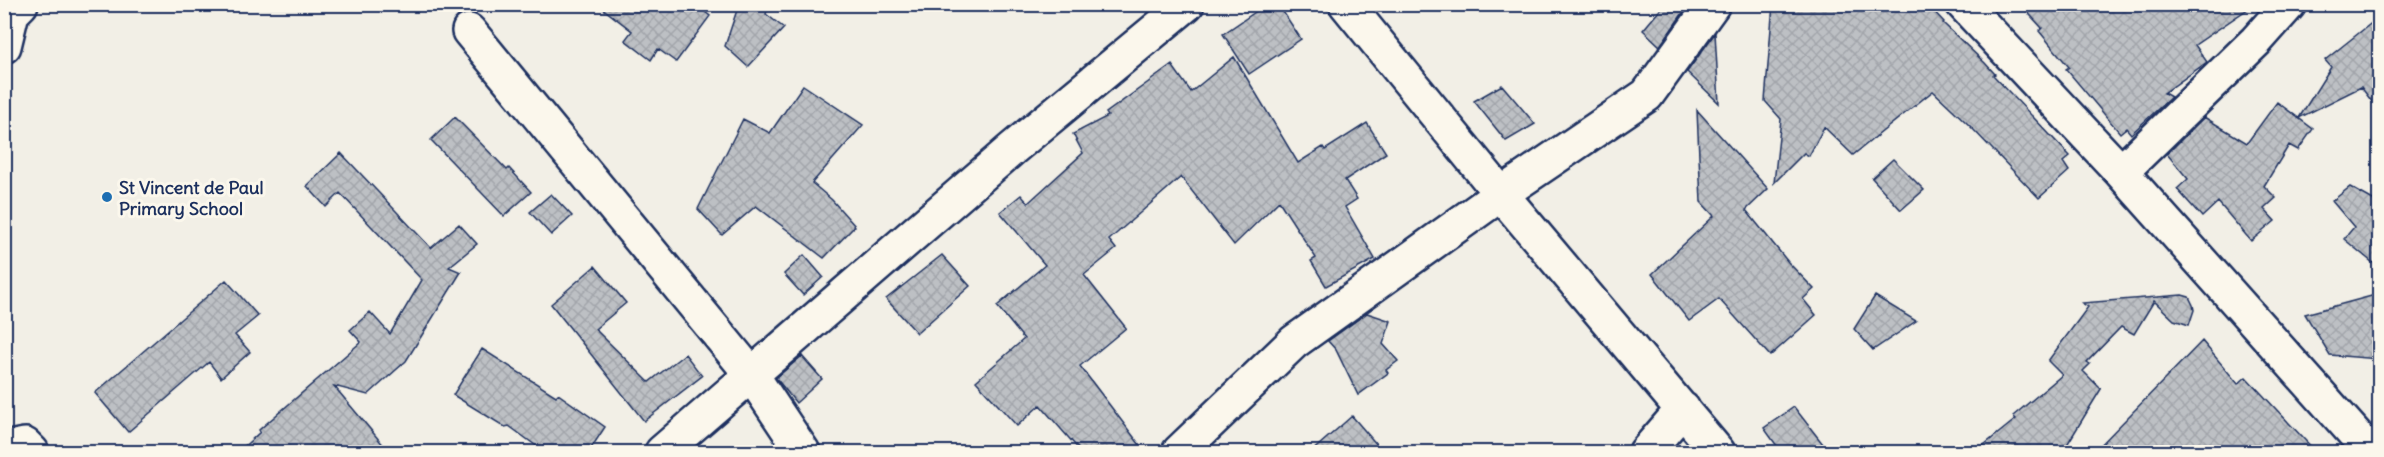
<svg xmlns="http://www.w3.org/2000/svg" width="2384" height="457" viewBox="0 0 2384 457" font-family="Delius,sans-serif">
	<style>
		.building { fill: url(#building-cross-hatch); stroke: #1b2f5e; stroke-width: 1.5 }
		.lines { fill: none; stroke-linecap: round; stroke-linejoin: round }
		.minor-casing { stroke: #1b2f5e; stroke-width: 38 }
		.minor { stroke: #fbf7ec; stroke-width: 33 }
		.poi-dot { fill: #1f6fb2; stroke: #fbf7ec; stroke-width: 2 }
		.labels { text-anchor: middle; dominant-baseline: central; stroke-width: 6; stroke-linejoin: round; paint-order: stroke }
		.poi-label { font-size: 18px; font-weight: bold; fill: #1b2f5e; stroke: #fbf7ec; text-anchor: start }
	</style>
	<defs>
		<pattern id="building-cross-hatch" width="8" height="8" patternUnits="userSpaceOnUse" patternTransform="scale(1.5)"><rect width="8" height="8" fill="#bdc0c4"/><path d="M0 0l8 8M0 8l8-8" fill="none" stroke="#a2a5ab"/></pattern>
	</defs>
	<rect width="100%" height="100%" fill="#f2efe6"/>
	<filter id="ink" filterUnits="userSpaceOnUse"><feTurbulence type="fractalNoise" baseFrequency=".0167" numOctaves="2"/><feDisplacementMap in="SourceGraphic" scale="12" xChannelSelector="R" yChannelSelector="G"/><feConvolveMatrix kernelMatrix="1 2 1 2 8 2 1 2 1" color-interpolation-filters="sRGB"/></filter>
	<g filter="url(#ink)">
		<path class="building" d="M597 4H695L710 16 676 62 658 49 651 60 625 40 632 31Z
			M739 4H769L766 14 784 28 748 67 725 46Z
			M1267 4H1278L1301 39 1249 74 1223 34Z
			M1665 4H1689L1660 46 1643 30Z
			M1773 4H1927L1944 22 1943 23 1985 63 1995 74 1993 75 2070 156 2063 162 2069 171 2039 198 1970 126 1933 91 1853 155 1824 127 1809 156 1804 153 1774 183 1781 119 1765 101Z
			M2020 4H2255L2195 45 2207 62 2164 93 2171 97 2131 134 2126 128 2120 133 2066 69 2069 67 2039 31 2042 28Z
			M2379 17V111L2361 87 2299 118 2331 67 2325 60Z
			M1715 33 1719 103 1687 72Z
			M1234 57 1298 163 1323 147 1325 150 1367 123 1386 153 1345 180 1357 199 1345 207 1375 259 1326 286 1311 261 1316 258 1279 201 1234 245 1181 177 1109 240 1116 249 1084 275 1126 328 1080 366 1146 453H1082L1040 405 1017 426 976 381 1024 339 997 306 1045 265 1000 212 1021 195 1028 203 1083 153 1073 134 1108 116 1106 113 1172 65 1191 92Z
			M803 85 863 125 812 183 832 200 855 226 824 258 756 206 722 235 698 209 743 119 770 133Z
			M1502 85 1535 124 1506 141 1474 101Z
			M2277 102 2313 129 2298 150 2289 145 2264 186 2276 198 2264 209 2275 221 2251 241 2218 202 2202 217 2177 189 2188 179 2167 154 2204 117 2247 143Z
			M1697 110 1768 189 1746 210 1788 262 1814 289 1803 299 1816 315 1770 356 1719 299 1689 321 1652 274 1714 216 1701 202Z
			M455 117 507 170 509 168 531 192 504 216 431 140Z
			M341 153 431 248 459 224 477 244 449 267 461 272 406 361 368 395 334 386 390 453H237L260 432 259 430 361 342 350 330 370 312 390 334 422 280 340 193 326 207 307 186Z
			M1893 159 1924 190 1901 210 1872 178Z
			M2350 187 2375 201 2379 196V268L2344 239 2354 227 2332 201Z
			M551 194 572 216 551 235 530 212Z
			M804 255 823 277 803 295 784 274Z
			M942 255 970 286 917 333 886 299Z
			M595 266 626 303 595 329 649 382 685 354 702 376 644 421 551 304Z
			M226 280 258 316 235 335 250 352 221 378 209 362 128 432 95 393Z
			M2379 294V359L2330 355 2305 314Z
			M2182 295 2189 297 2193 305 2194 310 2189 325 2174 320 2154 301 2134 334 2121 327 2087 362 2090 364 2083 371 2101 389 2062 453H1974L2016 419 2013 416 2062 375 2048 361 2088 307 2082 303Z
			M1875 296 1916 321 1873 350 1854 329Z
			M1367 313 1391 321 1383 344 1398 361 1386 370 1388 373 1358 395 1336 350 1328 341Z
			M2202 341 2238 384 2246 377 2317 453H2093Z
			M482 349 556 396 558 394 605 427 588 453H546L509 426 505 427 453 395Z
			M802 356 822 379 796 403 776 378Z
			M1794 407 1830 453H1782L1764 428Z
			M1352 416 1384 453H1310Z"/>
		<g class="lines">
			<g class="minor-casing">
				<path id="minor" d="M1346 4 1501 194 1718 452
					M1963 4 2121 172 2371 452
					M469 31 751 374 803 452
					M4 46 12 13 21 4
					M2121 172 2256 41 2289 4
					M4 449 25 445 32 452
					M662 452 1012 149 1187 4
					M1179 452 1294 342 1501 194 1647 95 1713 4
					M1646 452 1683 409"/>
			</g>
			<use href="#minor" class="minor"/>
		</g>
	</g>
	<circle class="poi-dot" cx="107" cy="197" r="6"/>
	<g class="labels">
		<g class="poi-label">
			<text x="119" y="187">St Vincent de Paul<tspan x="119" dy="21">Primary School</tspan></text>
		</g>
	</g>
	<rect width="2384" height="457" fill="none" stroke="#fbf7ec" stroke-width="24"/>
	<rect x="12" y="12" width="2360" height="433" fill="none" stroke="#1b2f5e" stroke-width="2" filter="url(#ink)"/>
</svg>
